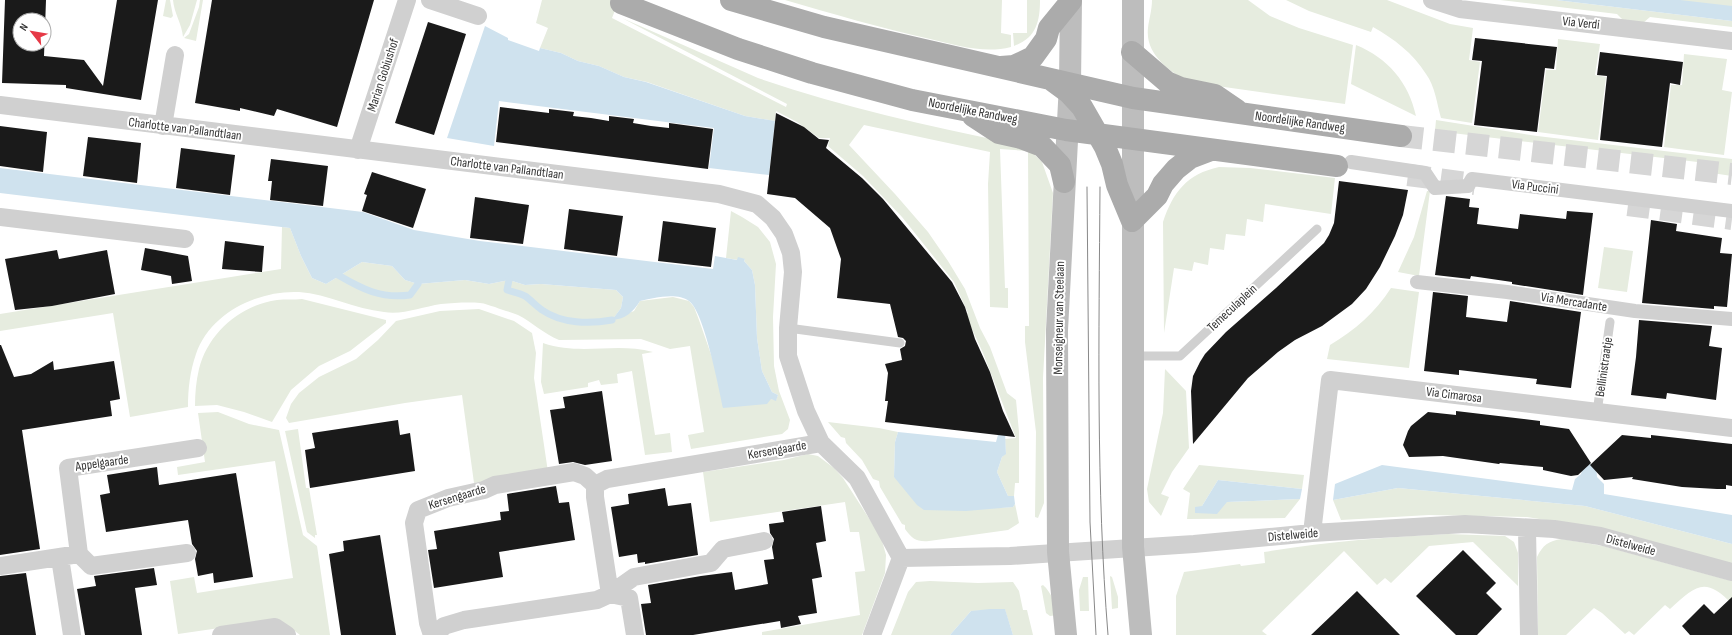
<svg xmlns="http://www.w3.org/2000/svg" width="1732" height="635" viewBox="0 0 1732 635" font-family="'Sofia Sans Condensed',sans-serif">
	<style>
		.green { fill: #e6ecdf }
		.water { fill: #cfe2ee }
		.lines { fill: none; stroke-linecap: round; stroke-linejoin: round }
		.stream { stroke: #cfe2ee; stroke-width: 7 }
		.building { fill: #1a1a1a; fill-rule: evenodd }
		.primary-tunnel { stroke: #d6d6d6; stroke-width: 22; stroke-dasharray: 22 11; stroke-linecap: butt }
		.service { stroke: #d0d0d0; stroke-width: 9 }
		.pedestrian { stroke: #d0d0d0; stroke-width: 14 }
		.minor { stroke: #d0d0d0; stroke-width: 18 }
		.secondary { stroke: #bdbdbd; stroke-width: 22 }
		.primary { stroke: #ababab; stroke-width: 22 }
		.tram { stroke: #888; stroke-width: 1 }
		.labels { text-anchor: middle; dominant-baseline: central; stroke-width: 4; stroke-linejoin: round; paint-order: stroke }
		.street-label { font-size: 13px; fill: #333; stroke: #fff }
	</style>
	<rect width="100%" height="100%" fill="#fff"/>
	<path class="green" d="M166 0H170L173 16 171 18 163 16Z
		M173 0H197L190 25 183 37C182 24 174 13 173 0Z
		M200 0H203L196 41 184 38 189 34 199 7Z
		M542 0H619L612 18 786 107 787 104 622 18 758 78C841 107 926 125 1011 143L1025 148 1034 154 1042 162 1053 193 1043 378 1044 503 1038 518 1035 517 1036 432 1025 342V326H1029L1028 151 1000 149 1005 288H1008V308L990 307 988 184 990 152 864 125 849 145 895 194 928 232 948 261 965 289 980 328 990 347 1007 393 1016 400 1019 432V483H1015L1014 496H1008L997 472 1002 457 1006 453 1005 439 1016 438 983 353 965 314 968 313 954 282 902 217 863 176 828 146 830 138H819L797 122 776 111 775 121 745 116 647 82 624 77 599 66 578 61 561 53 540 48 548 28 536 23Z
		M785 0H1002L1001 33 1011 35V47C984 54 956 45 930 39 881 28 833 14 785 0Z
		M1027 0H1040C1040 22 1036 38 1014 46L1013 33H1027Z
		M1152 0H1248L1270 16 1299 28 1353 45 1345 104 1189 82C1169 71 1145 54 1148 28 1149 19 1152 10 1152 0Z
		M1286 0H1387L1450 24 1473 28 1469 60 1480 62 1472 123 1441 118C1437 104 1435 86 1426 74 1413 53 1394 39 1373 27L1371 32 1309 11Z
		M1500 0H1556L1732 21V27L1650 17 1643 23 1623 20 1617 14Z
		M1618 0H1732V14Z
		M1558 39 1600 44 1595 75 1606 77 1598 140 1538 132 1546 70H1556Z
		M1356 45C1388 58 1409 83 1416 116L1351 84Z
		M1684 54 1727 59 1722 90 1732 92 1724 155 1664 147 1671 85H1682Z
		M1436 120 1537 136 1732 159V176L1705 172 1706 163 1435 131Z
		M1219 167 1250 168 1335 178 1331 214 1265 204 1263 222 1247 219 1245 236 1226 234 1224 250 1210 248 1208 265 1194 262 1192 271 1174 268 1164 333 1163 222C1173 192 1187 174 1219 167Z
		M1427 191H1430L1419 276 1398 272 1414 237Z
		M731 211 742 217 758 227 770 242 776 264 773 317 774 366 779 391 790 420 788 429 782 434 691 449 688 435 704 432 690 346 670 349 641 339 559 340C544 334 532 322 518 315 511 312 502 310 495 307 490 306 485 303 480 303 468 302 453 303 441 304 422 307 403 315 384 312 355 309 328 294 299 292 258 290 210 313 196 354 190 371 188 389 188 407L130 417 113 313 0 331V314L281 269 282 227 290 228 301 256 312 278 326 284 362 262 392 266 405 280 418 284 465 280 489 284 509 280 525 285 541 284 616 290 623 297 621 308 613 319 634 311 640 301 673 297 689 301 694 307 699 320 714 363 771 399 776 400 778 395 772 392 762 371 757 338 755 285 752 270 744 261 745 259 738 260 726 258Z
		M1604 247 1633 251 1627 292 1598 288Z
		M1391 288 1419 292 1409 368 1327 359 1330 345C1355 330 1375 313 1391 288Z
		M302 299 386 320V323L350 351 319 366 291 390 272 422 244 412 217 405 195 406C195 394 196 381 199 369 208 333 240 305 277 300 285 299 294 300 302 299Z
		M479 309 514 321 532 333 536 353 534 378 548 472 474 483 462 395 405 403 289 423 286 418 291 404 299 393 319 377 356 359 378 340 396 321 440 311Z
		M543 343C581 356 615 342 653 352L642 354 655 435 670 433 672 452 645 455 632 371 617 374 618 383 601 385 599 380 588 383V387L544 394 541 382Z
		M1165 369 1186 391 1189 448 1172 472 1161 494 1169 497 1161 516 1149 502 1147 489 1163 413Z
		M218 412 249 424 279 430 303 535 317 546 330 635H300L283 622 276 620 178 634 170 581 194 577 197 593 293 578 275 461 178 475 177 467 205 462 198 413Z
		M828 422 879 428 898 432 895 442 894 477 995 508 1013 507 1015 504 1019 523 1008 530 929 541C917 542 912 539 905 529V525L902 524 880 487 879 481 873 479 862 460 846 443 845 438 841 437Z
		M298 429 306 488H309L317 535H315V538L307 532 285 431Z
		M808 454 818 456 834 468 843 478 881 537 886 555 885 573 862 635H762V632L860 615 855 572 865 571 859 532H850L845 502 710 522 703 472 784 460Z
		M1199 465 1304 475 1302 489 1218 480 1202 506 1227 502 1300 499 1285 518 1187 519 1190 493 1183 489Z
		M1398 488 1585 506 1732 544V564L1582 526 1527 517 1429 515 1341 520 1333 500Z
		M1448 534 1505 536 1514 542 1518 553V586L1473 542 1429 546 1391 583 1385 578 1377 585 1344 551 1262 631 1267 635H1176V596L1184 572 1240 564 1241 566 1265 563 1264 552C1325 542 1386 537 1448 534Z
		M1562 539 1603 546 1732 581V604C1704 575 1695 587 1670 609L1665 605 1634 635 1629 631 1625 634 1602 613 1594 608 1566 635H1538L1537 557C1543 545 1548 541 1562 539Z
		M1110 576 1112 577 1118 597V608L1112 609Z
		M1083 577H1088L1089 611H1080L1079 590Z
		M930 581 978 583 1013 582 1019 591 1023 610H1027L1033 635H1013L1005 610 971 611 950 635H891L908 592 916 582Z
		M1043 585C1052 593 1054 603 1058 615L1050 616 1046 613 1041 586Z"/>
	<path class="water" d="M1556 0H1680L1732 6V21Z
		M485 26 508 38V40L539 51 540 48 561 53 578 61 599 66 624 77 646 82 745 116 775 121 769 175 709 168 714 128 499 101 494 146 447 138Z
		M0 168 363 212 414 230 480 241 713 269 715 256 737 260 738 257 745 259 744 261 752 270 755 285 757 338 762 371 772 392 778 395 776 401 771 399 767 404 723 408C719 389 704 311 689 301 677 292 653 298 640 301 633 312 626 319 612 320L621 308 623 297 616 290 541 284 525 285 509 280 489 284 465 280 418 284 405 280 392 266 362 262 326 284 312 278 301 256 290 228 0 193Z
		M999 431 1005 432 1006 454 1002 457 997 472 1008 496H1014L1015 504 1013 507 966 511 924 510 917 505 894 477 895 442 898 432 996 442Z
		M1584 464H1596L1597 477 1604 484V494L1732 515V544L1585 506 1398 488 1333 500 1335 484 1382 465 1572 490 1575 479 1581 474Z
		M1218 480 1302 489 1300 499 1227 502 1217 514 1195 513V507L1202 506Z
		M990 609H1005L1013 635H950L971 611Z"/>
	<g class="lines">
		<path class="stream" d="M338 275C362 289 381 299 410 295L418 284
			M509 280 507 290C513 292 520 293 525 296 531 300 536 306 542 310 562 324 590 324 612 320"/>
	</g>
	<path class="building" d="M5 0H46L44 56 84 60 103 86 117 0H158L141 100 66 88V85L2 83ZM20 20H44V44H20Z
		M212 0H374L337 127 277 109 274 116 240 108V111L195 103Z
		M428 22 466 34 434 135 395 123Z
		M1475 38 1557 47 1554 69 1545 68 1537 132 1474 125 1482 61 1472 60Z
		M1600 52 1683 62 1680 85 1670 83 1662 147 1600 140 1607 76 1597 75Z
		M500 107 549 113V109L574 112 573 116 591 118 609 121V116L634 119 633 123 651 126 669 128V123L713 129 708 169 496 142Z
		M776 113 804 127 819 139 829 140 826 148 862 178 883 199 952 282 965 307 975 339 990 372 1003 411 1015 437 885 422 888 401H885L888 373 885 364 902 360 900 349 905 346 906 341 903 338 898 337 890 304 837 298 841 259 830 228 795 198 767 194Z
		M0 126 47 132 43 172 0 166Z
		M88 137 141 143 137 183 83 176Z
		M181 148 235 155 230 195 176 188Z
		M271 159 328 166 323 206 270 200 272 181H268Z
		M372 172 426 189 413 228 362 211 367 195 364 194Z
		M1339 181 1408 190 1403 215 1395 236 1380 267 1366 289 1352 304 1322 326 1295 340 1278 352 1248 378 1193 444 1191 391 1193 376 1200 362 1205 354 1226 332 1276 288 1324 243 1329 235 1334 223Z
		M1446 196 1470 199 1469 207 1479 208 1477 224 1518 229 1520 214 1566 219 1567 211 1593 213 1583 295 1512 284V282L1471 276 1470 279 1435 275Z
		M475 197 529 205 523 244 470 238Z
		M569 209 623 216 617 256 564 249Z
		M1651 220 1677 224 1676 231 1722 238 1720 253 1732 254 1727 307 1714 306V309L1642 303Z
		M663 221 716 228 711 267 658 261Z
		M225 241 264 246 262 272 222 269Z
		M145 248 188 256 192 281 172 284 171 276 141 270Z
		M57 250 59 259 107 250 115 294 52 306 15 310 5 259Z
		M1433 292 1468 296 1466 317 1507 322 1510 301 1581 312 1571 388 1536 384 1537 379 1501 375 1459 370V375L1424 371Z
		M1639 320 1712 326 1709 346 1722 348 1716 400 1667 393 1666 399 1631 395 1636 357Z
		M0 345H1L14 377 31 374 53 361 54 370 114 361 120 399 110 401 112 416 22 430 40 549 0 555Z
		M602 391 612 461 585 465 573 462 559 464 550 410 565 408 563 397Z
		M1456 411 1540 421V425L1569 429 1591 463 1578 475 1571 476 1543 470V467L1500 463 1499 464 1443 456 1409 457 1403 445 1408 431 1411 426 1428 412 1456 415Z
		M398 420 400 435 410 433 415 471 310 488 305 450 315 448 312 433Z
		M1622 435 1651 438V435L1732 444V486L1726 485V489H1717L1682 487 1632 479 1633 477 1604 480 1590 465Z
		M157 467 159 485 236 473 253 577 214 583 213 573 198 576 195 559 197 551 192 544 188 520 106 532 100 495 110 493 107 475Z
		M556 486 559 503 569 502 575 540 499 552 503 577 434 588 428 550 437 549 434 531 501 520 500 512 509 511 507 494Z
		M665 488 668 506 691 503 698 555 645 564V562L638 563 637 554 619 557 611 507 629 504 628 494Z
		M821 506 826 541 816 543 822 577 812 579 817 613 798 616 801 624 781 628 780 621 693 635H646L641 604 651 603 648 585 701 576 732 572 735 590 768 584 764 560 774 559 772 547 774 539 770 533 769 524 784 522 782 512Z
		M380 535 396 635H341L329 554 344 551 343 541Z
		M1463 550 1496 583 1486 593 1502 609 1477 635H1456L1416 596Z
		M154 568 157 585 135 588 142 635H85L77 589 96 586 94 576Z
		M26 573 36 635H0V576Z
		M1357 591 1400 635H1311L1332 615Z
		M1732 597V635H1690L1682 626 1704 604 1714 614Z"/>
	<g class="lines">
		<path class="primary-tunnel" d="M1401 136 1732 174
			M1408 175 1475 184
			M1628 205 1732 219"/>
		<path class="service" d="M788 328 900 343
			M1134 356H1180L1317 229
			M1597 412 1610 322"/>
		<path class="pedestrian" d="M1351 162 1425 173 1435 188 1468 186 1472 179 1732 211
			M1417 282 1507 292 1635 311 1732 319"/>
		<path class="minor" d="M430 0 478 16
			M1432 0 1460 9 1732 41
			M0 105 719 194 757 204 773 218 784 234 791 253 793 272 788 328V356L806 411 821 443
			M163 126 175 55
			M358 150 407 0
			M0 217 185 239
			M1527 529 1529 635
			M1312 533 1330 380 1732 428
			M79 554 91 566 187 553
			M60 558 72 635
			M0 566 79 554 68 468 198 448
			M610 594 634 577 711 563 723 549 764 541
			M610 594 629 598 635 635
			M221 635 275 627 287 635
			M432 635 428 623 414 523 418 510 448 498 484 490 495 485 574 472 585 476 595 485
			M436 635 444 626 464 620 597 600 610 594 595 497V485L607 479 821 443 857 478 901 558
			M872 635 901 558 1010 556 1194 544 1312 533 1465 524 1554 529 1600 536 1732 572"/>
		<path class="secondary" d="M1133 0V547L1141 635
			M1066 635 1058 552 1057 330 1070 84 1071 0"/>
		<path class="primary" d="M731 0 824 27 1133 98 1401 136
			M621 3 738 49 812 73 912 100 1066 130 1337 166
			M1132 52 1167 82 1181 88 1215 95 1237 110
			M1001 67 1014 66 1033 57 1046 39 1049 28 1071 1
			M1054 82 1069 93 1082 107 1105 147 1112 164 1117 185 1132 221 1157 196 1163 184 1176 169 1190 158 1211 150
			M973 116 999 133 1021 138 1042 146 1060 165 1064 182"/>
		<path class="tram" d="M1087 187 1090 522 1096 635
			M1100 187C1099 336 1096 486 1108 635"/>
	</g>
	<g class="labels">
		<g class="street-label">
			<text transform="translate(1581 23) rotate(6)">Via Verdi</text>
			<text transform="translate(383 75) rotate(-72)">Marian Gobiushof</text>
			<text transform="translate(973 111) rotate(11)">Noordelijke Randweg</text>
			<text transform="translate(1300 122) rotate(8)">Noordelijke Randweg</text>
			<text transform="translate(185 129) rotate(7)">Charlotte van Pallandtlaan</text>
			<text transform="translate(507 168) rotate(7)">Charlotte van Pallandtlaan</text>
			<text transform="translate(1535 187) rotate(7)">Via Puccini</text>
			<text transform="translate(1574 302) rotate(9)">Via Mercadante</text>
			<text transform="translate(1232 308) rotate(-43)">Temeculaplein</text>
			<text transform="translate(1059 318) rotate(-89)">Monseigneur van Steelaan</text>
			<text transform="translate(1604 367) rotate(-82)">Bellinistraatje</text>
			<text transform="translate(1454 395) rotate(7)">Via Cimarosa</text>
			<text transform="translate(777 450) rotate(-10)">Kersengaarde</text>
			<text transform="translate(102 463) rotate(-8)">Appelgaarde</text>
			<text transform="translate(457 497) rotate(-17)">Kersengaarde</text>
			<text transform="translate(1293 535) rotate(-5)">Distelweide</text>
			<text transform="translate(1631 545) rotate(15)">Distelweide</text>
		</g>
	</g>
	<g transform="translate(32 32) rotate(301)"><circle r="19" fill="#ffffff" stroke="#adadad"/>
	<path d="M0-3L7 15L0 10L-7 15Z" fill="#e63946"/>
	<text y="-6" font-size="11" font-weight="bold" text-anchor="middle" fill="#333333">N</text>
	</g>
</svg>
